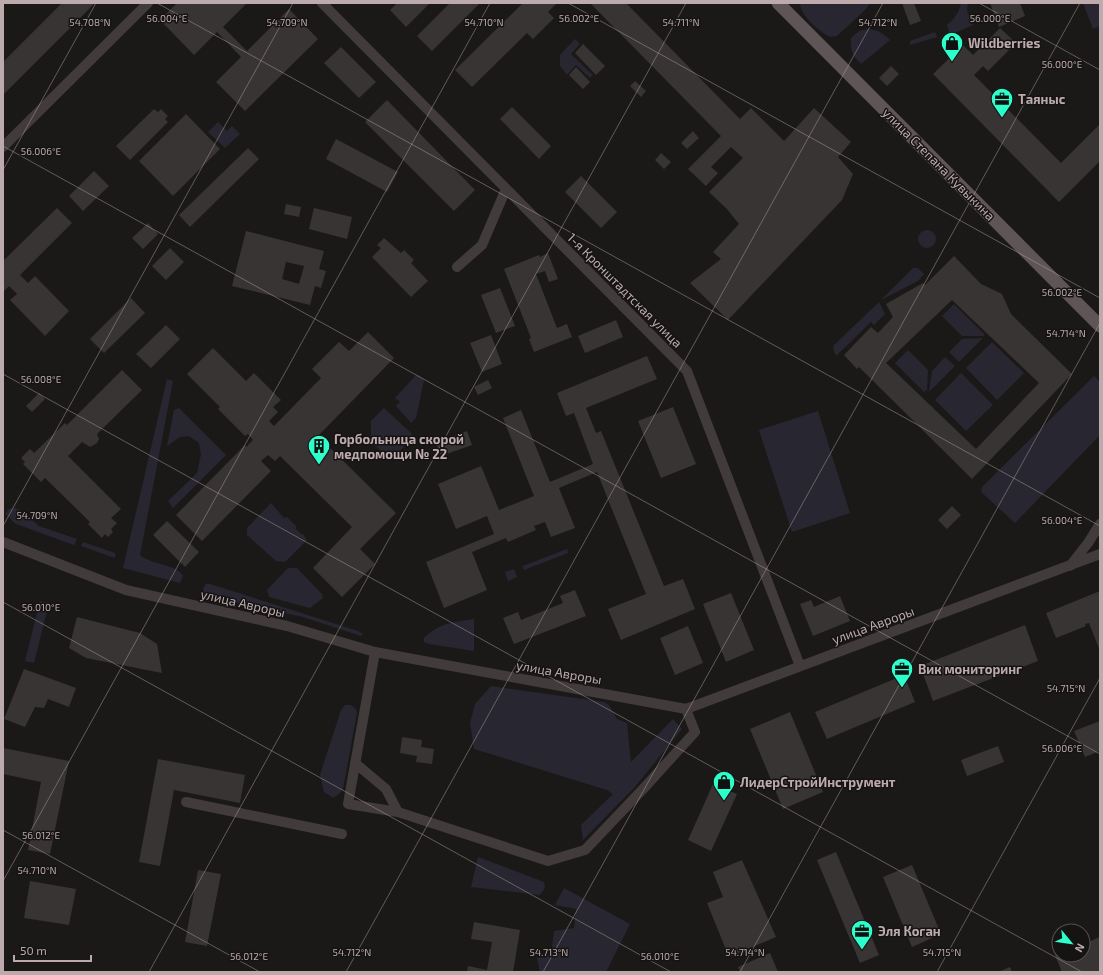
<svg xmlns="http://www.w3.org/2000/svg" width="1103" height="975" viewBox="0 0 1103 975" font-family="'Exo 2',sans-serif">
	<style>
		.green { fill: #282630 }
		.building { fill: #373433; fill-rule: evenodd }
		.lines { fill: none; stroke-linecap: round; stroke-linejoin: round }
		.minor { stroke: #423b3b; stroke-width: 10 }
		.major { stroke: #5f5556; stroke-width: 13 }
		.ticks { fill: none; stroke: #bcaaad; stroke-width: 1; stroke-opacity: 0.45 }
		.labels { text-anchor: middle; dominant-baseline: central; stroke-width: 3; stroke-linejoin: round; paint-order: stroke }
		.poi-label { font-size: 13px; font-weight: bold; fill: #bcaaad; stroke: #161413; text-anchor: start }
		.street-label { font-size: 13px; fill: #bcaaad; stroke: #161413 }
		.ticks-label { font-size: 10px; text-anchor: middle; fill: #bcaaad; stroke: #161413; stroke-width: 3; stroke-linejoin: round; paint-order: stroke }
	</style>
	<rect width="100%" height="100%" fill="#1b1918"/>
	<path class="green" d="M800 3H870L866 9 837 36 830 37C820 32 800 15 800 3Z
		M961 3H968L967 11 973 25 950 35 947 25C954 19 959 13 961 3Z
		M1083 3H1100V26L1093 29Z
		M868 29C878 30 883 33 890 40L861 64C852 55 850 51 851 38L859 31Z
		M935 32 937 37 910 45V41Z
		M575 39 580 44 571 54 593 75 590 78 576 65 567 75 560 66V55Z
		M218 122 227 131 232 126 240 134 225 148 208 132Z
		M918 239a9 9 0 1 1 18 0a9 9 0 1 1-18 0Z
		M913 268H918L924 274 918 281 881 300Z
		M879 302 885 314 874 325 871 322 836 356 833 348 834 345Z
		M954 304 985 335 983 336H962L942 316Z
		M983 338 959 362 949 352 962 339Z
		M992 342 1024 373 997 400 966 368Z
		M908 350 928 370 927 390 924 392 895 363Z
		M945 357 955 366 929 392 932 371Z
		M961 373 993 405 966 431 935 400Z
		M416 375 420 376 424 380 416 418 411 423 396 406 400 402 395 398Z
		M1094 376 1100 382V435L1015 523 981 492 982 487Z
		M167 379 173 381 140 555C151 565 177 564 183 576L180 583 123 568Z
		M179 408 226 455 173 508 168 501 197 473 201 454 199 443 189 436 180 437 167 446 174 410Z
		M384 408 411 433 412 438 393 458 387 457 371 441V421Z
		M818 411 850 513 792 532 759 430Z
		M271 503 284 518 287 517 296 526V529L301 534H303L307 540 285 562 276 561 247 535V528Z
		M15 508 20 510 39 526 77 539 74 545 16 524 5 514 9 509Z
		M83 542 115 553V558L81 546Z
		M567 549 568 553 524 570 523 566Z
		M288 568H297L322 594 323 598 310 608 269 597 267 590Z
		M514 569 517 577 508 581 505 572Z
		M206 584H210L358 631 363 634 361 636 303 617 205 596 203 588Z
		M40 601 49 603 34 663 25 661Z
		M474 619V651L429 644 424 642V638C439 623 454 622 474 619Z
		M491 686 604 702 609 705 617 719 627 723 631 762 673 719 682 729 634 788 583 840 581 825 613 794 607 790 474 749 470 723 475 704Z
		M345 705H351L356 709 357 713 343 789 339 794 333 798 324 792 320 775 341 710Z
		M478 857 544 882 545 888 540 895 471 887Z
		M564 888 630 924 606 972H540L537 958 551 955 554 931 574 928 576 909 555 905Z"/>
	<path class="building" d="M62 3H95L3 95V62Z
		M177 3H247L223 27 247 51 289 9 318 39 245 111 216 82 241 57 217 32 194 55 160 20Z
		M397 3H430L406 27 390 10Z
		M450 3H480L432 51 417 36Z
		M523 3H557L548 12 554 18 533 39 527 33 472 87 455 70Z
		M590 3H626L740 119 751 108 784 141 814 108 851 142 838 157 853 174 842 200 728 320 690 283 721 259 713 252 739 224 727 209 709 192 743 158 731 147 711 167 718 173 706 186 688 169 721 136Z
		M902 3H914L921 21 910 25Z
		M990 3H1020L1025 16 999 27Z
		M1000 28 1016 43 988 71 983 66 974 75 1061 163 1100 124V161L1059 202 933 74 963 45 973 55Z
		M583 44 605 66 596 75 575 53Z
		M341 47 376 82 359 98 324 63Z
		M891 66 899 74 887 86 879 78Z
		M576 67 590 82 583 89 569 75Z
		M635 81 646 91 641 97 630 86Z
		M387 100 475 190 454 211 365 122Z
		M512 107 551 146 539 159 500 119Z
		M154 109 158 112 161 109 168 116 165 119 168 122 130 160 116 146Z
		M186 114 220 149 173 196 139 161Z
		M693 131 699 138 687 149 681 143Z
		M336 139 398 172 387 192 326 159Z
		M248 148 259 159 190 227 179 215Z
		M661 153 671 162 664 169 655 160Z
		M94 171 109 186 83 211 69 196Z
		M581 176 617 212 601 228 565 192Z
		M286 204 301 207 299 217 284 214Z
		M57 208 72 223 20 275 28 283 35 276 69 311 45 336 10 300 17 294 9 286 3 292V261Z
		M314 208 352 217 347 239 309 229Z
		M148 223 158 234 143 249 132 238Z
		M246 231 324 251 319 269 326 271 321 288 315 286 310 305 232 286ZM286 262 304 266 299 284 282 279Z
		M384 238 401 253 404 250 414 260 411 263 428 281 411 297 372 257 381 248 377 245Z
		M170 248 184 262 166 280 152 266Z
		M548 253 558 279 549 282 545 271 536 274 557 328 567 324 572 337 534 352 529 339 531 338 504 269 539 255 540 257Z
		M954 256 981 284 1002 294 1011 314 1072 374 972 479 859 367 857 369 844 355 871 327 878 333 893 317 886 304 923 283 925 285ZM952 300 1039 383 976 449 886 363Z
		M500 288 515 326 496 333 481 295Z
		M131 298 145 313 104 353 90 339Z
		M616 320 623 337 585 353 578 336Z
		M166 325 180 339 151 368 136 354Z
		M368 332 394 358 318 436 396 513 360 549 375 564 342 597 313 568 352 527 280 456 275 461 268 455 261 461 271 471 202 541 176 515 245 445 246 447 253 440 248 434 245 436 218 409 220 407 187 374 213 348 246 381 254 373 281 400 273 407 278 412 269 421 274 426 321 378 312 369 339 342 349 351Z
		M491 335 502 364 482 372 470 343Z
		M647 356 657 379 586 408 596 433 601 431 664 586 683 579 695 609 621 640 608 609 646 594 597 472 559 488 575 528 551 537 545 522 534 526 536 530 508 542 506 538 472 552 487 590 444 608 426 562 494 534 487 516 456 529 438 484 481 466 499 510 534 496 503 418 521 410 550 482 593 464 574 413 566 416 557 393Z
		M122 370 142 390 97 434 99 439 97 443 90 447 82 442 68 456 121 509 111 518 117 523 111 529 113 532 108 537 105 534 102 538 88 524 90 522 45 478 41 482 23 464 25 462 21 458 30 449 34 453 65 423 67 425Z
		M488 380 492 388 478 395 474 387Z
		M39 393 45 399 32 412 26 406Z
		M673 407 696 464 661 478 638 421Z
		M467 431 472 445 441 456 436 443Z
		M952 506 961 515 947 529 938 520Z
		M167 521 199 552 185 567 153 535Z
		M575 590 586 616 514 644 503 618 518 612 521 620 563 603 560 596Z
		M1100 591V651L1089 623 1085 624 1086 626 1056 638 1046 613Z
		M731 593 754 650 726 662 703 604Z
		M840 596 850 621 813 636 800 604 811 600 814 607Z
		M77 617 140 633 157 644 162 673 86 658 69 648Z
		M1025 625 1038 661 933 701 920 666Z
		M688 626 703 663 675 675 660 638Z
		M24 669 76 688 69 707 48 699 44 708 35 707 25 727 4 719Z
		M904 675 915 702 827 739 815 712Z
		M790 712 823 792 783 809 750 729Z
		M1100 721V751L1085 757 1074 731Z
		M402 737 422 740 421 747 434 749 432 764 416 762 417 756 400 753Z
		M998 746 1004 762 967 776 961 760Z
		M3 748 69 761 50 854 28 850 41 782 3 774Z
		M158 759 245 775 240 803 174 790 160 866 139 862Z
		M713 784 737 794 711 851 688 840Z
		M836 852 879 955 860 963 817 860Z
		M742 860 776 937 729 957 707 903 723 897 713 872Z
		M912 865 941 934 912 947 883 877Z
		M198 870 221 874 207 946 185 942Z
		M30 881 76 889 69 925 24 918Z
		M474 922 520 930 513 972H467L468 966 487 970 492 942 471 939Z
		M1100 937V972H1062L1055 955 1059 953V955H1083V944Z
		M770 953 778 972H740L738 967Z
		M1010 967 1012 972H998Z"/>
	<g class="lines">
		<path class="minor" d="M322 3 687 371 800 666
			M3 147 148 3
			M457 267 482 245 506 189
			M3 542 126 590 287 626 375 652 686 709 1100 554
			M1070 566 1088 543 1100 524
			M375 652 348 804 398 812 548 861 585 850 644 788 695 732 686 709
			M355 763 386 789 398 812
			M186 802 342 834"/>
		<path class="major" d="M778 3 1100 326"/>
	</g>
	<path class="ticks" d="M157 3 1100 526M568 3 1100 298M979 3 1100 70M3 146 1100 754M3 170 96 3M3 374 1082 972M3 526 293 3M3 602 671 972M3 830 260 972M3 881 490 3M149 972 686 3M346 972 883 3M543 972 1080 3M740 972 1100 323M937 972 1100 678"/>
	<defs>
		<g id="shop-pin" transform="scale(1.15)"><path d="M0 17L-7.5 6A9.5 9.5 0 1 1 7.5 6Z" fill="#2cffcc" stroke="#161413"/><path d="M-5-2.5h2.3a2.7 3.5 0 0 1 5.4 0H5L5.5 6h-11ZM-1.5-2.5h3a1.5 2.3 0 0 0-3 0Z" fill="#111"/></g>
		<g id="office-pin" transform="scale(1.15)"><path d="M0 17L-7.5 6A9.5 9.5 0 1 1 7.5 6Z" fill="#2cffcc" stroke="#161413"/><path d="M-6-3h4V-5.5h4V-3h4V5H-6ZM-1-4.5V-3h2v-1.5ZM-6 0V1H6V0Z" fill="#111"/></g>
		<g id="building-pin" transform="scale(1.15)"><path d="M0 17L-7.5 6A9.5 9.5 0 1 1 7.5 6Z" fill="#2cffcc" stroke="#161413"/><path d="M-4-6H4V6H1V3H-1V6H-4ZM-2.5-4.3h1.7v1.8h-1.7ZM.8-4.3h1.7v1.8H.8ZM-2.5-1h1.7V.8h-1.7ZM.8-1h1.7V.8H.8Z" fill="#111"/></g>
	</defs>
	<g fill-rule="evenodd">
		<use href="#shop-pin" x="952" y="43"/>
		<use href="#office-pin" x="1002" y="99"/>
		<use href="#building-pin" x="319" y="446"/>
		<use href="#office-pin" x="902" y="669"/>
		<use href="#shop-pin" x="724" y="782"/>
		<use href="#office-pin" x="862" y="931"/>
	</g>
	<g class="labels">
		<g class="poi-label">
			<text x="968" y="43">Wildberries</text>
			<text x="1018" y="99">Таяныс</text>
			<text x="334" y="439">Горбольница скорой<tspan x="334" dy="15">медпомощи № 22</tspan></text>
			<text x="918" y="669">Вик мониторинг</text>
			<text x="740" y="782">ЛидерСтройИнструмент</text>
			<text x="878" y="931">Эля Коган</text>
		</g>
		<g class="street-label">
			<text transform="translate(939 164) rotate(45)">улица Степана Кувыкина</text>
			<text transform="translate(625 290) rotate(45)">1-я Кронштадтская улица</text>
			<text transform="translate(243 603) rotate(13)">улица Авроры</text>
			<text transform="translate(873 625) rotate(-20)">улица Авроры</text>
			<text transform="translate(559 672) rotate(10)">улица Авроры</text>
		</g>
	</g>
	<g class="ticks-label">
		<text x="167" y="22">56.004°E</text>
		<text x="579" y="22">56.002°E</text>
		<text x="990" y="22">56.000°E</text>
		<text x="90" y="26">54.708°N</text>
		<text x="287" y="26">54.709°N</text>
		<text x="484" y="26">54.710°N</text>
		<text x="681" y="26">54.711°N</text>
		<text x="878" y="26">54.712°N</text>
		<text x="1062" y="68">56.000°E</text>
		<text x="41" y="155">56.006°E</text>
		<text x="1062" y="296">56.002°E</text>
		<text x="1066" y="337">54.714°N</text>
		<text x="41" y="383">56.008°E</text>
		<text x="37" y="519">54.709°N</text>
		<text x="1062" y="524">56.004°E</text>
		<text x="41" y="611">56.010°E</text>
		<text x="1066" y="692">54.715°N</text>
		<text x="1062" y="752">56.006°E</text>
		<text x="41" y="839">56.012°E</text>
		<text x="37" y="874">54.710°N</text>
		<text x="352" y="956">54.712°N</text>
		<text x="549" y="956">54.713°N</text>
		<text x="745" y="956">54.714°N</text>
		<text x="942" y="956">54.715°N</text>
		<text x="249" y="960">56.012°E</text>
		<text x="660" y="960">56.010°E</text>
	</g>
	<rect width="1103" height="975" fill="none" stroke="#bcaaad" stroke-width="8"/>
	<g transform="translate(1071 943) rotate(119)"><circle r="19" fill="#161413" stroke="#585051"/>
	<path d="M0-3L7 15L0 10L-7 15Z" fill="#2cffcc"/>
	<text y="-6" font-size="11" font-weight="bold" text-anchor="middle" fill="#bcaaad">N</text>
	</g>
	<path d="M14 955v6h77v-6" fill="none" stroke="#bcaaad" stroke-width="2"/>
	<text x="20" y="955" font-size="12" fill="#bcaaad" stroke="#161413" stroke-width="3" paint-order="stroke">50 m</text>
</svg>
